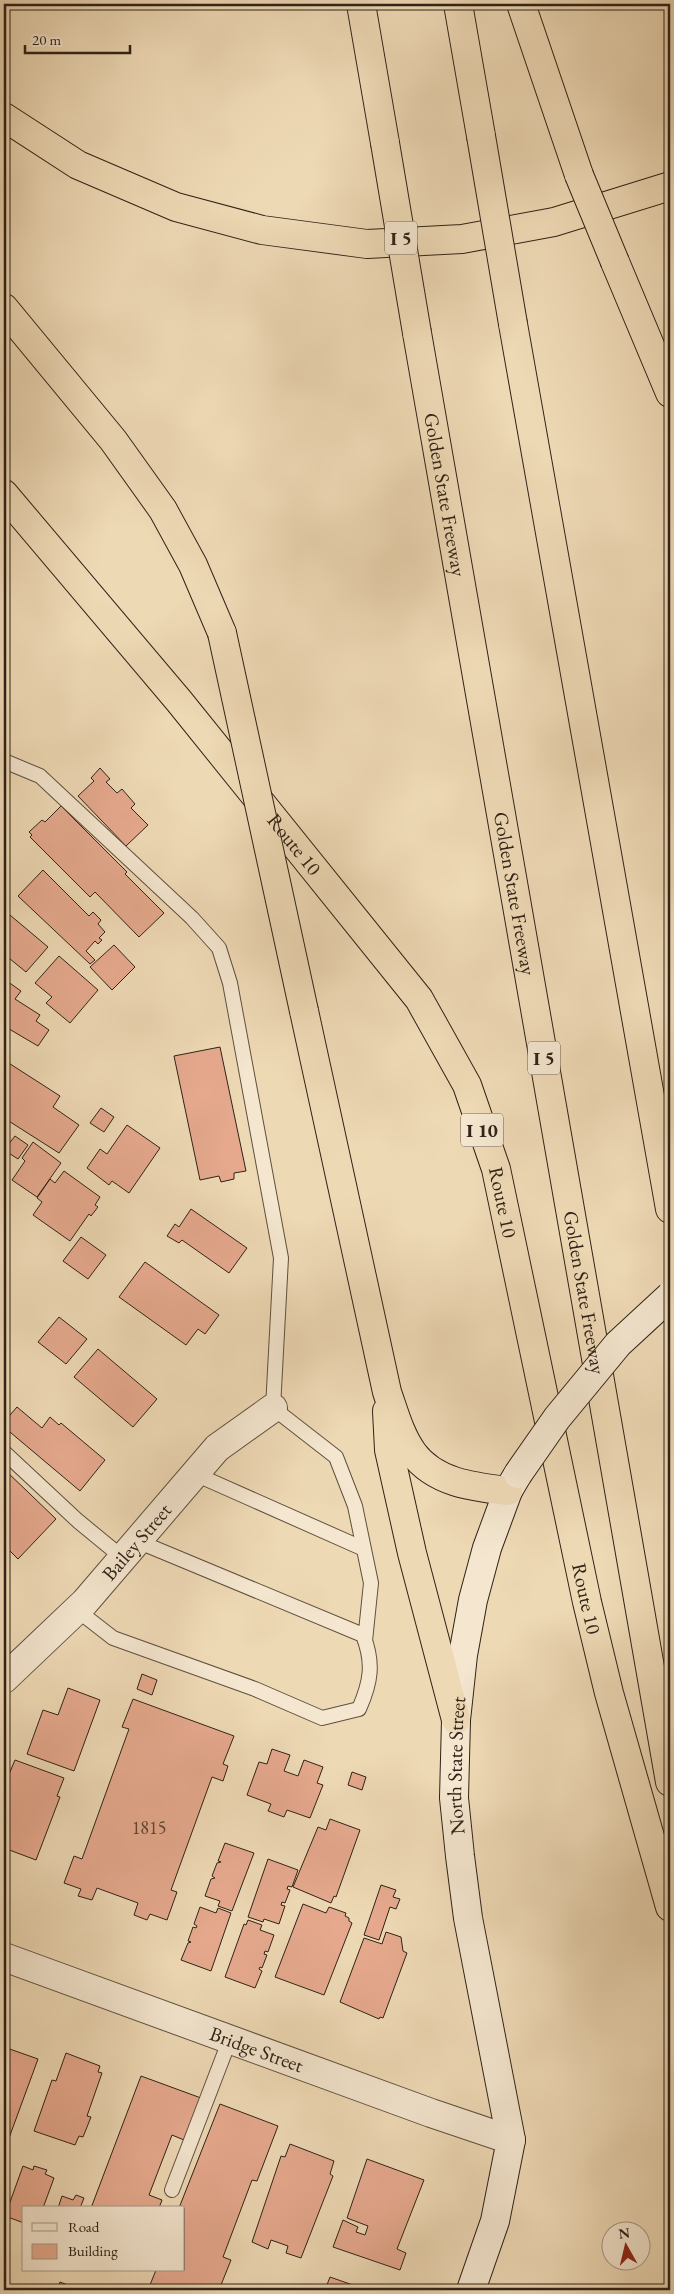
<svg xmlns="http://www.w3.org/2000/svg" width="674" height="2294" viewBox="0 0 674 2294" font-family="'EB Garamond',serif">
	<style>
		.building { fill: #e6a98e; stroke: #2f2217 }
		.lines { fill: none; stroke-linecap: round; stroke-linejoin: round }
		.service-casing { stroke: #5f503e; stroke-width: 16 }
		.minor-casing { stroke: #5f503e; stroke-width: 30 }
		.secondary-casing { stroke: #2f2217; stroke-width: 30 }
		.motorway-casing { stroke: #2f2217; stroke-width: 30 }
		.service { stroke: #f4e6cf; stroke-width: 14 }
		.minor { stroke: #f4e6cf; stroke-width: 28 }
		.secondary { stroke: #f4e6cf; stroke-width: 28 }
		.motorway { stroke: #eed9b5; stroke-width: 28 }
		.secondary-bridge-casing { stroke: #2f2217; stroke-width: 30; stroke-linecap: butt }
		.motorway-bridge-casing { stroke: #2f2217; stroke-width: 30; stroke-linecap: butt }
		.secondary-bridge { stroke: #f4e6cf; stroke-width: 28 }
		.motorway-bridge { stroke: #eed9b5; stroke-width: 28 }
		.labels { text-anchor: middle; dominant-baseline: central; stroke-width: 5; stroke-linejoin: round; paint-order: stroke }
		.number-label { font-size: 18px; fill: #5d4435 }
		.shield { fill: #f4e6cf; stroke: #6a5d4e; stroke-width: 1 }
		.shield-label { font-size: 19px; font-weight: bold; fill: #2f2217 }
		.street-label { font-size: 20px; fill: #2f2217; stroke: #f4e6cf }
	</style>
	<rect width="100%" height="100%" fill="#eed9b5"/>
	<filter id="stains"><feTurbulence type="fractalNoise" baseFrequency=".004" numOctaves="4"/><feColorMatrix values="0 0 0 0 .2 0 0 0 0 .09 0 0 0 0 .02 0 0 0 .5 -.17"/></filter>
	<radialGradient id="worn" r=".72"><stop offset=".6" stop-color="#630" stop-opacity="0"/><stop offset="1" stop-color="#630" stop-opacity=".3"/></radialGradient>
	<path class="building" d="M100 768 110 779 106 782 117 793 122 789 135 804 131 808 148 825 126 846 78 796 94 781 91 778Z
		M61 806 127 872 125 874 164 913 139 937 95 892 90 897 30 837 32 835 29 832 42 820 45 822Z
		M43 870 89 916 93 912 101 920 98 924 105 932 99 938 102 940 98 944 95 941 86 951 95 960 90 964 18 896Z
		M4 910 48 947 26 972 4 954Z
		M114 945 135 967 112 990 90 967Z
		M59 956 98 990 70 1023 46 1003 52 997 35 983Z
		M4 979 21 991 15 999 40 1015 36 1021 49 1030 38 1046 4 1026Z
		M220 1047 246 1171 234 1173V1179L221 1182 219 1176 200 1180 174 1056Z
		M4 1060 60 1096 53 1107 79 1125 59 1153 4 1118V1095L6 1091 4 1090Z
		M101 1108 114 1117 104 1132 90 1123Z
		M127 1125 160 1148 129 1193 112 1181 109 1185 87 1168 100 1149 107 1154Z
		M15 1136 28 1145 18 1159 4 1150Z
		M33 1142 61 1163 37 1197 12 1180 25 1161 22 1158Z
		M64 1171 100 1197 95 1205 98 1207 91 1216 89 1214 70 1241 33 1215 42 1202 37 1198 50 1179 55 1183Z
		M191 1209 247 1248 229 1273 182 1240 179 1243 167 1236 175 1224 179 1227Z
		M81 1237 106 1255 88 1279 63 1261Z
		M145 1262 219 1315 205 1334 198 1329 186 1345 119 1297Z
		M59 1317 87 1339 66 1364 38 1342Z
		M98 1349 157 1399 133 1427 74 1377Z
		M17 1407 42 1428 50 1417 59 1425 61 1423 105 1460 80 1491 4 1427V1422Z
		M4 1466 6 1468 4 1469 56 1519 18 1559 4 1545Z
		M142 1674 157 1680 152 1695 137 1689Z
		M68 1688 100 1700 74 1771 27 1754 43 1710 58 1715Z
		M133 1699 234 1736 223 1764 228 1766 223 1781 212 1777 171 1890 177 1892 167 1920 150 1914 147 1920 134 1915 138 1903 97 1888 92 1900 78 1896 81 1889 64 1883 74 1856 82 1859 129 1729 122 1727Z
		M272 1749 290 1755 284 1771 298 1776 304 1760 323 1767 317 1783 323 1785 310 1818 287 1810 284 1817 268 1811 271 1804 247 1795 259 1762 267 1764Z
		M15 1760 64 1778 57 1796 60 1797 36 1860 4 1848V1786Z
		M352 1772 366 1777 362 1790 348 1785Z
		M330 1819 360 1830 336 1897 334 1896 331 1903 293 1887 318 1827 326 1830Z
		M225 1843 254 1853 232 1911 218 1906 220 1901 205 1896 211 1879 215 1878 212 1876 217 1863 221 1862 218 1861Z
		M268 1859 298 1870 292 1887 288 1886 287 1889 290 1890 285 1903 282 1902 281 1905 285 1906 279 1924 264 1919 263 1922 248 1917Z
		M381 1885 396 1890 393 1897 400 1899 396 1909 390 1907 379 1940 364 1935Z
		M303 1904 326 1913 329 1907 346 1913 345 1916 349 1918V1921L352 1923 324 1995 275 1977Z
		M200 1907 216 1913 218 1908 231 1913 211 1971 181 1960 188 1943 191 1942 188 1941 193 1927 196 1928 197 1926 194 1924Z
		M248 1920 262 1925 260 1930 274 1935 268 1952 265 1951 264 1954 267 1955 262 1968 260 1967 259 1969 262 1971 255 1988 225 1977 244 1924 246 1925Z
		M386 1932 401 1937 403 1951 407 1953 383 2018 380 2017 379 2019 340 2002 364 1938 382 1944Z
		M4 2047 38 2059 9 2138 4 2136Z
		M66 2053 100 2066 98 2072 102 2073 87 2116 91 2117 83 2137 79 2136 75 2145 34 2131 52 2080 56 2081Z
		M141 2076 201 2098 184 2140 172 2135 149 2195 162 2200 159 2208H91Z
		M220 2104 278 2126 257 2181 252 2180 223 2257 231 2260 219 2290H148L156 2270H184V2208H179Z
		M290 2144 334 2161 330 2174 333 2176 301 2258 286 2253 288 2246 271 2240 268 2249 252 2242 281 2156 285 2157Z
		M367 2159 424 2180 397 2249 406 2253 400 2270 333 2247 343 2220 358 2227 356 2232 365 2235 368 2226 347 2218Z
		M23 2166 33 2170 34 2166 47 2170 45 2174 54 2178 43 2208H24V2223L5 2216Z
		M4 2182 9 2184 4 2200Z
		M76 2195 84 2198 80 2208H58L62 2196 73 2200Z
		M330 2277 367 2290H325Z
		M60 2282 81 2290H57Z"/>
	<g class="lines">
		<g class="service-casing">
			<path id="service" d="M4 761 40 776 192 918 219 948 230 983 281 1258 273 1408 336 1457 355 1506 371 1583 365 1641
				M4 1452 78 1521 123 1558
				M195 1474 364 1549
				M77 1610 113 1638 255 1689 322 1718 359 1709C371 1682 374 1663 363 1635L137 1541
				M172 2190 230 2039"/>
		</g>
		<g class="minor-casing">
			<g id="minor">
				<path id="s1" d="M4 1679 85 1602 217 1448 273 1408"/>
				<path id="s2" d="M4 1957 431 2113 511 2140"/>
			</g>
		</g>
		<g class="secondary-casing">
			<g id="secondary">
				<path id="s3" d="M471 2290 495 2221 511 2140 468 1918 460 1856 454 1798 456 1720 463 1655 473 1600 487 1548 508 1491 518 1474"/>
			</g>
		</g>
		<g class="motorway-casing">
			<g id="motorway">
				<path d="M361 4 385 143"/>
				<path d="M458 4 481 136"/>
				<path d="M521 4 579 175"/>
				<path d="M4 117 78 165 176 207 262 230 367 244 462 239 554 222 670 186"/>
				<path d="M615 262 670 393"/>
				<path d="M4 308 113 440 163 510 193 565 222 633"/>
				<path d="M513 324 670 1209"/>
				<path id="s4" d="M417 333 670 1782"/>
				<path id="s5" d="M4 494 179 701 419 999 467 1085 496 1169 587 1602 609 1693 670 1907"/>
				<path d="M304 1011 387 1392C394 1412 400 1435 413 1453 435 1483 474 1487 508 1491"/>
				<path d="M387 1411 389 1450 412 1553 456 1720"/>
			</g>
		</g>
		<use href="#service" class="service"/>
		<use href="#minor" class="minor"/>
		<use href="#secondary" class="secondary"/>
		<use href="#motorway" class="motorway"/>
		<g class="secondary-bridge-casing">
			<path id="secondary-bridge" d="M518 1474 557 1418 618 1344 670 1296"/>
		</g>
		<g class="motorway-bridge-casing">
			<path id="motorway-bridge" d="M481 136 513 324
				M385 143 417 333
				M579 175 615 262
				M222 633 304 1011"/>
		</g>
		<use href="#secondary-bridge" class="secondary-bridge"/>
		<use href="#motorway-bridge" class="motorway-bridge"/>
	</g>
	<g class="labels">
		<g class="number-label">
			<text x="149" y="1827">1815</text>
		</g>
		<g class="shield">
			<rect x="385" y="221.5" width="32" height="33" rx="4"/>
			<rect x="528" y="1041.5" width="32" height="33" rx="4"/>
			<rect x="461" y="1113.5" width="42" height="33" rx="4"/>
		</g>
		<g class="shield-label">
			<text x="401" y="238">I 5</text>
			<text x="544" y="1058">I 5</text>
			<text x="482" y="1130">I 10</text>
		</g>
		<g class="street-label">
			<text stroke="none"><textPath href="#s4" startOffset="164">Golden State Freeway</textPath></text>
			<text stroke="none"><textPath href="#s5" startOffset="455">Route 10</textPath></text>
			<text stroke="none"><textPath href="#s4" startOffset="569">Golden State Freeway</textPath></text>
			<text stroke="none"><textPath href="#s5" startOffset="875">Route 10</textPath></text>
			<text stroke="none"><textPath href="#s4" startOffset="974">Golden State Freeway</textPath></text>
			<text stroke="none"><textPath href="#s1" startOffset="191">Bailey Street</textPath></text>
			<text stroke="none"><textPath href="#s5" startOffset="1280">Route 10</textPath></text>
			<text stroke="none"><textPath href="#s3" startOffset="535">North State Street</textPath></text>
			<text stroke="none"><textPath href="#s2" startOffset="269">Bridge Street</textPath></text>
		</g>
	</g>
	<rect width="674" height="2294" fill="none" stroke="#eed9b5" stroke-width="20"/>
	<rect x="5" y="5" width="664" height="2284" fill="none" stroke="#2f2217" stroke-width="2.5"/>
	<rect x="10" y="10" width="654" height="2274" fill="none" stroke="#2f2217"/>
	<rect x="22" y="2206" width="162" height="65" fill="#f4e6cf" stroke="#a59885"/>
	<rect x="32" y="2223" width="25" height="8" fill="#f4e6cf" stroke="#a59885"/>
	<text x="68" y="2232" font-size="15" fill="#2f2217">Road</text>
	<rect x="32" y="2244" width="25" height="15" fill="#e6a98e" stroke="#a59885"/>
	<text x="68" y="2256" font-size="15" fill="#2f2217">Building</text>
	<g transform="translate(626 2246) rotate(352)"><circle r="24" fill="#f4e6cf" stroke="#a59885"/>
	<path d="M0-4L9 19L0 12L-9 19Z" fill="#8f2418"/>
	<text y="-8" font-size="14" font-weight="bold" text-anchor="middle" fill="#2f2217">N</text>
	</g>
	<path d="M25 45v8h105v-8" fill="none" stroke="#2f2217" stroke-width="2.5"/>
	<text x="32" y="45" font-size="15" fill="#2f2217" stroke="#f4e6cf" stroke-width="4" paint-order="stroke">20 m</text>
	<rect width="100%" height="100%" filter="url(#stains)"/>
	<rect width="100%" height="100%" fill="url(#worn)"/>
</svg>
